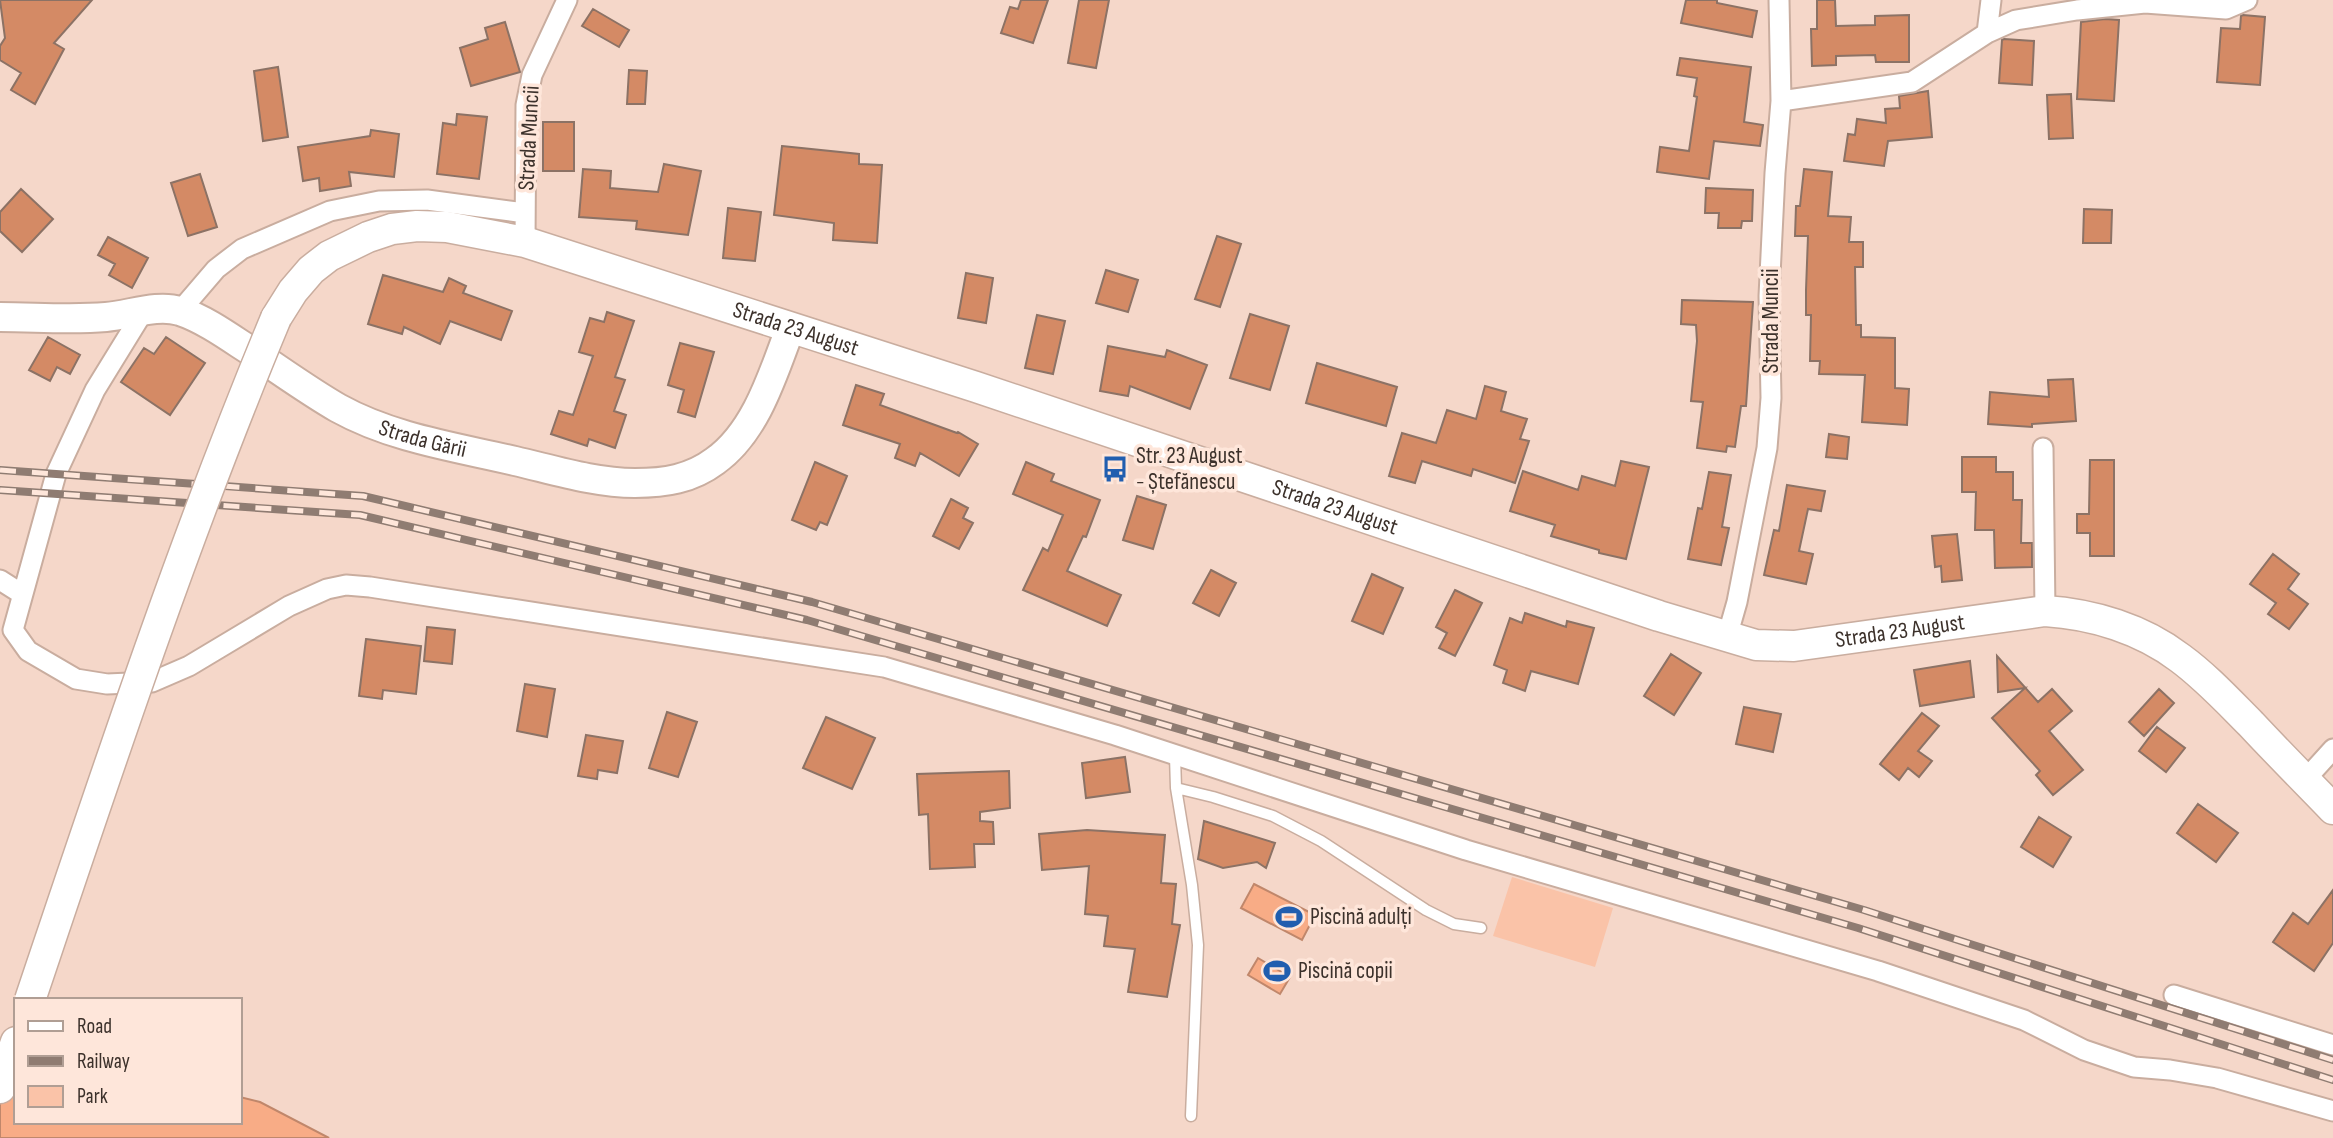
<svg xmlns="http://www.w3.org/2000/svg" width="2333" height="1138" viewBox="0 0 2333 1138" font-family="'Sofia Sans Condensed',sans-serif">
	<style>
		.green { fill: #fac3a8 }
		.water { fill: #f8ac86; stroke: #c0876b; stroke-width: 2 }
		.building { fill: #d48a65; stroke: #8c7265; stroke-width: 2 }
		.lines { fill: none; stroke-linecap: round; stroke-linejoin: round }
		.lane-casing { stroke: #c9ad9f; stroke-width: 13 }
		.street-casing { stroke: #c9ad9f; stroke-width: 23 }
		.secondary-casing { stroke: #c9ad9f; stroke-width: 32 }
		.primary-casing { stroke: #c9ad9f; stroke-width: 33 }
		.lane { stroke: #fff; stroke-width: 10 }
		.street { stroke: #fff; stroke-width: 19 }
		.secondary { stroke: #fff; stroke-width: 28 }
		.primary { stroke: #fff; stroke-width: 30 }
		.rail-casing { stroke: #8f7c72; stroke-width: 8 }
		.rail { stroke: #fee6da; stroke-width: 5; stroke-dasharray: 16; stroke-linecap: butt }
		.primary-bridge-casing { stroke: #c9ad9f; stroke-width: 33; stroke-linecap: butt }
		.primary-bridge { stroke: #fff; stroke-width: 30 }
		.labels { text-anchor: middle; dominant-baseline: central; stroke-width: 7; stroke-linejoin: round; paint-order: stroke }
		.street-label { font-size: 23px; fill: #3c312b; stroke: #fee6da }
		.poi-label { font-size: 23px; fill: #3c312b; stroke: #fee6da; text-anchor: start }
	</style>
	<rect width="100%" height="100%" fill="#f5d7c9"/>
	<path class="green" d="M1512 877 1613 908 1595 967 1493 936Z"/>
	<path class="water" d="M1254 884 1315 915 1302 940 1241 908Z
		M1258 958 1290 977 1280 994 1248 975Z
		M0 1092 16 1094V1122H240V1097L260 1102 329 1138H0Z"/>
	<path class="building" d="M0 0H92L54 43 64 49 35 104 11 90 21 73 0 60V46L5 38Z
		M1021 0H1048L1033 43 1001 33 1010 7 1018 9Z
		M1079 0H1109L1096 68 1068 63Z
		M1686 0H1717V3L1757 11 1752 37 1681 23Z
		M1817 0H1835L1836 26 1875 25V16L1909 15V62H1876L1875 55 1836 56V65L1812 66 1811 29H1817Z
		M593 9 629 30 619 47 582 26Z
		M2243 15 2265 17 2260 85 2217 82 2221 28 2240 29 2241 16Z
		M2105 19 2119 20 2114 101 2077 99 2081 22Z
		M505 22 520 72 471 86 460 48 488 39 485 28Z
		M2004 39 2034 41 2032 85 1999 83 2002 40Z
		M1680 58 1751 67 1744 122 1763 125 1760 146 1714 141 1709 179 1657 172 1660 147 1689 151 1697 97 1694 96 1697 78 1677 75Z
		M278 67 288 137 263 141 254 71Z
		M629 70 647 71 645 104H627Z
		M1928 91 1932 137 1888 141 1884 166 1844 161 1848 134 1855 135 1857 119 1886 123 1885 109 1900 108 1899 96Z
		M2071 94 2073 138 2049 139 2047 95Z
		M457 114 487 117 479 179 437 174 443 123 456 125Z
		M543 122H574V171H543Z
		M371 130 399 134 394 177 349 172 351 186 320 191 319 178 303 181 298 147 370 136Z
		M782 146 859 154V164L882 165 877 243 833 240 834 223 774 215Z
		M664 164 701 171 688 235 636 229 637 221 579 217 583 169 611 171 610 188 658 192Z
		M1804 169 1832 172 1828 216 1851 217 1849 242H1863V267H1855L1856 325H1861V337L1895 338V388L1909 389 1907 425 1862 422 1865 375 1819 374 1820 361H1810L1811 315H1806V290L1808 236H1795L1796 206H1800Z
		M200 174 217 227 188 236 171 183Z
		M1706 188 1753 190 1752 221H1742L1741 228H1718L1719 213H1705Z
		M21 189 53 219 22 252 0 231V212Z
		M728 208 761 212 755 261 723 258Z
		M2084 209 2112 210 2111 243H2083Z
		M1217 236 1241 244 1220 307 1195 299Z
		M108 237 148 258 132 288 109 275 115 264 98 255Z
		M1106 270 1138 280 1128 312 1096 303Z
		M966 273 993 278 986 323 958 318Z
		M383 275 443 292 449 278 466 286 463 293 512 311 501 340 450 321 440 344 404 327 402 334 368 324Z
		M1682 300 1753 302 1746 406H1741L1735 447 1727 446 1726 452 1697 448 1703 402 1691 401 1697 341 1696 325 1681 324Z
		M607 312 634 321 615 377 625 380 614 411 626 415 615 448 589 439 587 446 551 434 559 411 573 415 593 356 579 352 590 318 604 322Z
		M1250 314 1289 326 1270 390 1230 378Z
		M1037 315 1065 321 1053 374 1025 368Z
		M48 337 80 355 70 374 57 367 50 381 29 370Z
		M166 337 205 363 170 415 121 382 144 348 154 354Z
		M680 343 714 352 695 417 678 412 684 390 668 385Z
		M1108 346 1165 357 1167 350 1207 365 1190 409 1130 386 1128 396 1100 391Z
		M1317 363 1397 387 1386 426 1306 403Z
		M2073 379 2076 421 2032 424V427L1988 424 1990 392 2049 397 2048 380Z
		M856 385 884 394 880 405 957 433 958 432 978 444 959 476 920 453 915 466 895 458 900 444 843 425Z
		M1485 386 1506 392 1501 411 1527 419 1520 439 1529 441 1515 483 1473 469 1471 476 1422 461 1415 483 1389 476 1402 433 1436 443 1447 410 1476 419Z
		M1829 434 1849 437 1847 459 1826 457Z
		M1962 457H1996V472H2013V500H2022L2021 543H2032V567L1995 568 1994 530H1975L1976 492H1962Z
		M2090 460H2114V556H2090V533H2077V514H2089Z
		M1621 461 1649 467 1626 559 1599 553V550L1551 536 1555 525 1510 511 1523 471 1578 490 1582 476 1615 486Z
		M815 462 847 476 827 525 820 522 816 530 792 520Z
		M1026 462 1054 474 1051 481 1100 500 1086 537 1083 536 1067 571 1121 595 1107 626 1023 590 1043 548 1048 551 1063 515 1013 494Z
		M1709 472 1731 475 1722 527 1729 528 1721 565 1688 559 1698 508 1702 509Z
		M1787 485 1825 491 1821 511 1808 509 1799 551 1813 554 1806 584 1764 575 1774 530 1779 531Z
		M1137 496 1166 505 1153 549 1123 540Z
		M951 499 968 508 963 518 973 523 959 549 933 536Z
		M1957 534 1962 580 1942 582 1941 566 1935 567 1932 536Z
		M2273 554 2299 574 2288 589 2308 604 2289 629 2268 614 2276 603 2250 584Z
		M1211 570 1236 583 1219 616 1193 603Z
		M1372 574 1403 588 1383 634 1352 621Z
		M1455 590 1482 603 1455 656 1439 648 1447 633 1436 627Z
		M1525 613 1566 627 1567 621 1594 628 1578 684 1531 671 1525 691 1503 683 1507 670 1494 665 1510 618 1522 623Z
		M427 627 455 630 452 664 424 661Z
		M366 639 421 646 416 694 383 690 382 699 359 696Z
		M1671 654 1701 673 1674 715 1644 696Z
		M1997 656 2038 702 2052 689 2072 711 2049 731 2083 770 2053 795 2036 775 2040 771 1992 718 2025 688 1998 692Z
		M1970 661 1974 697 1920 706 1914 670Z
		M525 684 555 689 547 737 517 731Z
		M2159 689 2174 703 2144 736 2129 722Z
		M1744 707 1781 714 1773 752 1736 744Z
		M667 712 697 722 678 777 649 768Z
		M1922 713 1939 726 1918 751 1932 761 1919 777 1908 768 1899 780 1880 764Z
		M826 717 875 738 852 789 803 768Z
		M2157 727 2185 748 2166 772 2139 751Z
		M586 735 623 741 617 773 598 770 597 779 578 776Z
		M1125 757 1130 792 1086 798 1082 763Z
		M1009 771 1010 808 980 812V821L993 822 994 844H974L975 867 930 869 928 814 919 815 917 774Z
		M2198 804 2238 833 2216 862 2177 833Z
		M2039 817 2071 837 2053 867 2021 847Z
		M1204 821 1275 843 1266 868 1257 862 1223 868 1198 859Z
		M1087 830 1165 835 1161 883 1176 884 1172 924 1180 925 1167 997 1128 992 1135 949 1104 946 1108 916 1085 914 1089 866 1042 870 1039 834Z
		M2333 890V943L2314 971 2273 942 2293 913 2308 924Z"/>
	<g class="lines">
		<g class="lane-casing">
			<path id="lane" d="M1175 756 1176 788 1213 797 1273 816 1321 841 1426 910 1454 924 1481 928
				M1176 788 1192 885 1198 945 1191 1116"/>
		</g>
		<g class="street-casing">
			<path id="street" d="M1987 33 1991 0
				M1781 101 1912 82 1987 33 2016 20 2077 10 2145 3 2226 9 2247 0
				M525 242 526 105 532 75 567 0
				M180 311 216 269 242 249 330 211 379 201 427 200 525 213
				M143 312 95 390 56 474 13 630 28 651 76 679 107 684 152 682 189 666 289 606 327 589 346 585 370 587 884 667 1115 735 1466 850 1878 971 2024 1020 2084 1050 2134 1067 2170 1070 2217 1078 2333 1111
				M2043 448 2045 611
				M0 580 22 594
				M1727 637 1737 602 1767 448 1771 398 1769 296 1775 173 1781 101 1779 0
				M2305 780 2333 749
				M2174 995 2333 1045"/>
		</g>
		<g class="secondary-casing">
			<g id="secondary">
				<path id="s1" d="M0 317C35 317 71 320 106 317 130 315 157 304 180 311 201 318 222 332 240 344 273 365 305 389 338 408 392 438 455 447 515 461 554 470 595 483 635 483 665 483 691 479 715 461 756 432 773 374 790 329"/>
			</g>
		</g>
		<g class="primary-casing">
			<g id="primary">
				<path id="s2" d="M276 318 293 291 311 270 329 256 368 237 392 229 417 226 447 227 525 242 976 387 1659 616 1756 645 1794 646 2045 611C2093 614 2142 629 2180 658 2206 677 2228 701 2251 724 2278 753 2306 781 2333 809"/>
				<path d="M0 1088 16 1042"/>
			</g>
		</g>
		<use href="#lane" class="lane"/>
		<use href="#street" class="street"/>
		<use href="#secondary" class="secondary"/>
		<use href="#primary" class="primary"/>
		<g class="rail-casing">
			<path id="rail" d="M0 470 363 496 812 602 1864 910 2333 1060
				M0 490 360 515 807 620 1858 928 2333 1080"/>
		</g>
		<use href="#rail" class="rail"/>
		<g class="primary-bridge-casing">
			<path id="primary-bridge" d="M30 1000C107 771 183 541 276 318"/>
		</g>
		<use href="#primary-bridge" class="primary-bridge"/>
	</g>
	<defs>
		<g id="bus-bare" transform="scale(2.1)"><path d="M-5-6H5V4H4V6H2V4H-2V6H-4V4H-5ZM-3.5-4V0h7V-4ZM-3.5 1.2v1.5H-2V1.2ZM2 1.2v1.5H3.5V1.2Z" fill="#215eaf" stroke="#fee6da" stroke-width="2.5" paint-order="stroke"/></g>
		<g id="stadium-bare" transform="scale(2.1)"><path d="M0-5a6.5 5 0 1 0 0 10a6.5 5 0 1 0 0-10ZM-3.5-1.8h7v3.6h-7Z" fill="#215eaf" stroke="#fee6da" stroke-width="2.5" paint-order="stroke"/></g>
	</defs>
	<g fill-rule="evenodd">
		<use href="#bus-bare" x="1115" y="469"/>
		<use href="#stadium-bare" x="1289" y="917"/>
		<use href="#stadium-bare" x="1277" y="971"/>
	</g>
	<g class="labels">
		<g class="street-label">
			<text transform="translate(529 138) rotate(-87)">Strada Muncii</text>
			<text transform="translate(1771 321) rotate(-90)">Strada Muncii</text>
			<text stroke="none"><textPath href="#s2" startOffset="570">Strada 23 August</textPath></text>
			<text stroke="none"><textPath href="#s1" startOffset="457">Strada Gării</textPath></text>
			<text stroke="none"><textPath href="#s2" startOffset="1138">Strada 23 August</textPath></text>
			<text stroke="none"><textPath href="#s2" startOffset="1726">Strada 23 August</textPath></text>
		</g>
		<g class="poi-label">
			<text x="1136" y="456">Str. 23 August<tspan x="1136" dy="26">- Ștefănescu</tspan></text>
			<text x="1310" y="917">Piscină adulți</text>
			<text x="1298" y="971">Piscină copii</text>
		</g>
	</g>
	<rect x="14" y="998" width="228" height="126" fill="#fee6da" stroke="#b09e94" stroke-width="2"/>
	<rect x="28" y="1021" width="35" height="10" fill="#ffffff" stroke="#b09e94" stroke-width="2"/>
	<text x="77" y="1033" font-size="21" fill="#3c312b">Road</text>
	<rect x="28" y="1056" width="35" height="10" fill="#8f7c72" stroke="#b09e94" stroke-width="2"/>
	<text x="77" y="1068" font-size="21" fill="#3c312b">Railway</text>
	<rect x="28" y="1086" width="35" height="21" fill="#fac3a8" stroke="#b09e94" stroke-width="2"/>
	<text x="77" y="1103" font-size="21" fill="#3c312b">Park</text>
</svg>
